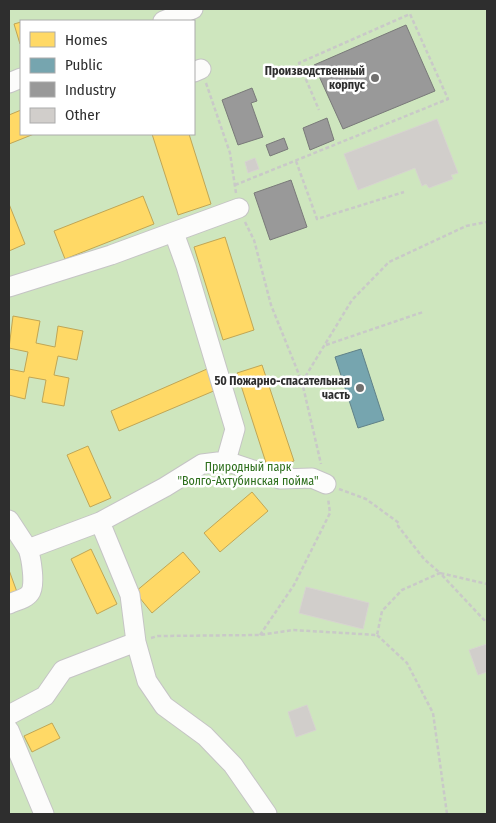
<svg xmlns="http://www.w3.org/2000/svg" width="496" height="823" viewBox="0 0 496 823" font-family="'Fira Sans Condensed',sans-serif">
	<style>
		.green { fill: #cee6be; fill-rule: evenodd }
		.homes { fill: #ffd966; stroke: #c0a655 }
		.public { fill: #76a5af; stroke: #608188 }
		.industry { fill: #999; stroke: #797979 }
		.building { fill: #d1cecb; stroke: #d7d4d0 }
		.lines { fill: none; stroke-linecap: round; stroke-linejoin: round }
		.minor-casing { stroke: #c5c4c5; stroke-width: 21 }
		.path { stroke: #c9c9c8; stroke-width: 2.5; stroke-dasharray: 4 2.5; stroke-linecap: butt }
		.minor { stroke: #fcfcfb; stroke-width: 19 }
		.poi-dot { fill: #706f6e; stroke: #fff; stroke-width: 2 }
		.labels { text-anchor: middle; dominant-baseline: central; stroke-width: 5; stroke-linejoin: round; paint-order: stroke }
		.poi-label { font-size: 12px; font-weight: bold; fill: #2e2e2e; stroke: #fff; text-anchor: end }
		.park-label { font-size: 12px; fill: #2c6e1b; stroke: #fff }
	</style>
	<rect width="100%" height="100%" fill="#ece8e4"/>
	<path class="green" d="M9 9H487V814H9ZM21 21H194V134H21Z"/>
	<path class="homes" d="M21 22V44H20L14 24Z
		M21 110V134H34L9 144V115Z
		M152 134H189L211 204 178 215Z
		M143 196 154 224 65 259 54 231Z
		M9 204 25 244 9 251Z
		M225 237 254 330 223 340 194 247Z
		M13 316 40 321 36 343 55 347 58 326 83 331 77 360 58 356 54 375 69 378 64 406 42 402 46 380 29 377 25 399 9 395V369L24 372 28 352 9 348Z
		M262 365 294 461 268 469 237 373Z
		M207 369 216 390 119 431 111 411Z
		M88 446 111 498 90 507 67 455Z
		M252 492 268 511 220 552 204 533Z
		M91 549 117 604 97 614 71 559Z
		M183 552 200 572 152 613 135 592Z
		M9 570 17 592 9 595Z
		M52 723 60 738 32 752 24 736Z"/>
	<path class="public" d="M361 349 384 420 358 428 335 357Z"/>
	<path class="industry" d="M406 25 435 91 343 129 314 65Z
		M252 88 257 101 251 103 263 137 238 145 222 100Z
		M327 118 334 140 310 150 303 128Z
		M284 138 288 149 270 156 266 145Z
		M291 180 307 227 270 240 254 193Z"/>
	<path class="building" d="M437 119 458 173 451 175 453 179 429 188 426 184 422 186 415 168 358 190 344 154Z
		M255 158 259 169 248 173 245 162Z
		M306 587 369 603 363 629 299 613Z
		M487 644V672L478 675 469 650Z
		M307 705 316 730 296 737 288 712Z"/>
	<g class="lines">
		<g class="minor-casing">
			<path id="minor" d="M163 21 193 9
				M194 72 201 69
				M9 83 21 78
				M174 233 186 266 235 429 226 461
				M9 287 111 255 239 208
				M9 520 28 549
				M100 522 130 595 136 642
				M9 604C15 601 26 599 30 593 36 586 31 557 28 549L100 522 165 487 202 464 226 461 280 479 312 478 326 484
				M9 715 45 696 63 670 136 642 147 681 164 706 205 736 233 765 267 814
				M9 730 44 814"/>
		</g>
		<path class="path" d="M206 83 230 153 236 193
			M296 161 317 219 404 192
			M235 185 448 99 410 14 299 63 319 110
			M245 222 254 240 271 305 302 382 321 464
			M326 345 423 312
			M302 382 352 300 389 262 466 226 487 222
			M339 489 366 499 399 523 398 526 424 559 440 573 487 584
			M260 635 294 585 330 513 328 498
			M377 635 407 663 433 713 447 814
			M151 638 158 636 260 635 293 630 377 635 382 611 402 590 440 573 487 623"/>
		<use href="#minor" class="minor"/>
	</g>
	<g class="poi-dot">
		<circle cx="375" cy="78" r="5"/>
		<circle cx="360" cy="388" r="5"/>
	</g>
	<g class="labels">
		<g class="poi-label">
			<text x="365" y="71">Производственный<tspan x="365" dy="14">корпус</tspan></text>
			<text x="350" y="381">50 Пожарно-спасательная<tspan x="350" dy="14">часть</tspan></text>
		</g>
		<g class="park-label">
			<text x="248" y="467">Природный парк<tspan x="248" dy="14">"Волго-Ахтубинская пойма"</tspan></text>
		</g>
	</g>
	<rect width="496" height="823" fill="none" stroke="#2e2e2e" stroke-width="20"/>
	<rect x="20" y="20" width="175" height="115" fill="#ffffff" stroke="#ababab"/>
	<rect x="30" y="32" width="25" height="15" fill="#ffd966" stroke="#ababab"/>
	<text x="65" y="45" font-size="15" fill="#2e2e2e">Homes</text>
	<rect x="30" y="58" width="25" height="15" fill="#76a5af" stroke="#ababab"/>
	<text x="65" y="70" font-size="15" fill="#2e2e2e">Public</text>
	<rect x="30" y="82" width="25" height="15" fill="#999999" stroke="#ababab"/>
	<text x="65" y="95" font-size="15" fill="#2e2e2e">Industry</text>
	<rect x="30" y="108" width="25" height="15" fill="#d1cecb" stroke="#ababab"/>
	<text x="65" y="120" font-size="15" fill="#2e2e2e">Other</text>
</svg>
